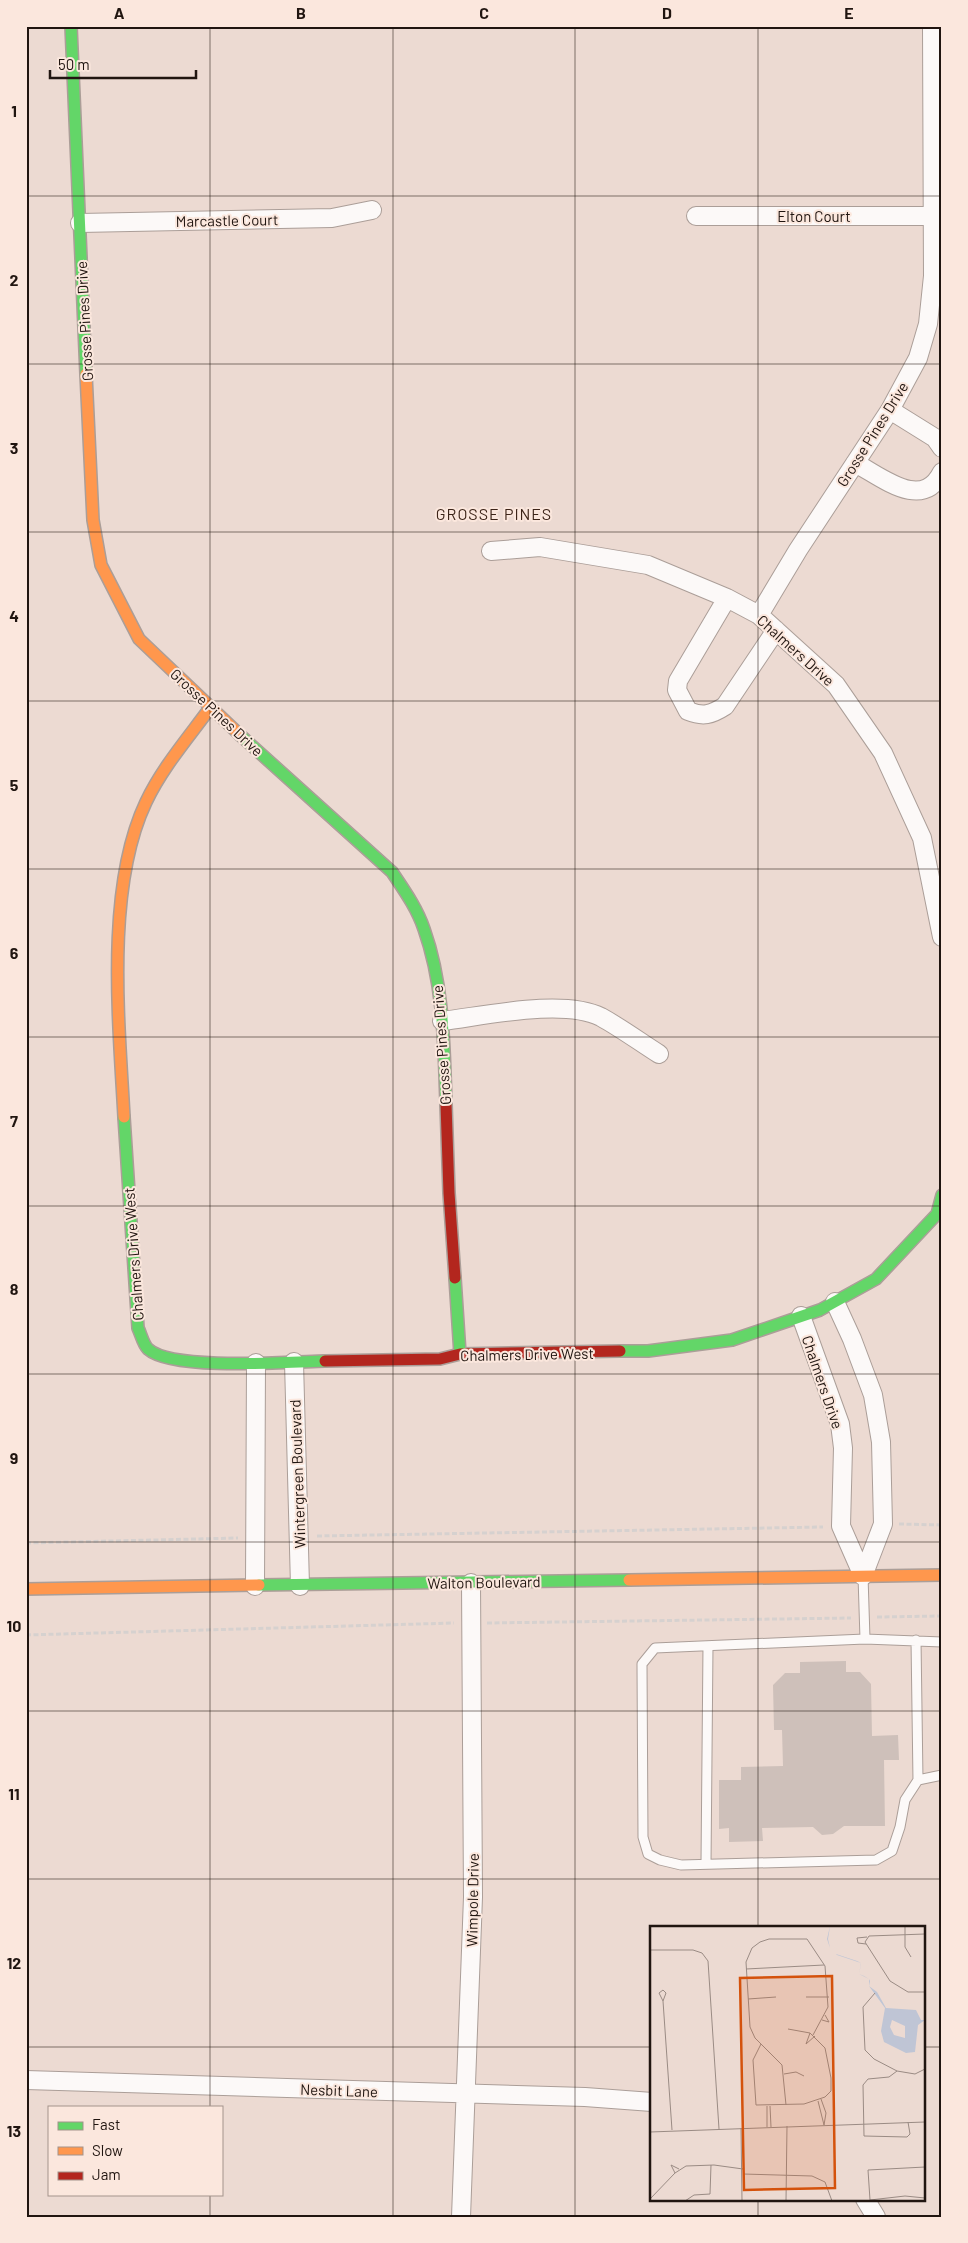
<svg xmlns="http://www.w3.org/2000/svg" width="968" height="2243" viewBox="0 0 968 2243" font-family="Barlow,sans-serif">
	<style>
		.building { fill: #cec0ba }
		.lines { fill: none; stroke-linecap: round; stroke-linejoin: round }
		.lane-casing { stroke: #ab9e98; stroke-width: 11 }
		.street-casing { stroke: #ab9e98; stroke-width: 20 }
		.fast-casing { stroke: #ab9e98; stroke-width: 14 }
		.slow-casing { stroke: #ab9e98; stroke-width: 14 }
		.jam-casing { stroke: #ab9e98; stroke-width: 14 }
		.path { stroke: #d6d1cf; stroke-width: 3; stroke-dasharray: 5 2.5; stroke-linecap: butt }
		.lane { stroke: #fcf9f8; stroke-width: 9 }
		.street { stroke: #fcf9f8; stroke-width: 18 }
		.fast { stroke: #63d668; stroke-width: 11 }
		.slow { stroke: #ff974d; stroke-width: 11 }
		.jam { stroke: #b3261e; stroke-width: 11 }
		.grid { fill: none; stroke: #201510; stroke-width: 1; stroke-opacity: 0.55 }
		.labels { text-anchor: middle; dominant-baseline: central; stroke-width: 4; stroke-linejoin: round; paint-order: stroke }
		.street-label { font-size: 15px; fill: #201510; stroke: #fbe7dd }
		.neighbourhood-label { font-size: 16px; letter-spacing: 1px; fill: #3c2418; stroke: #fbe7dd }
		.inset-road { fill: none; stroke: #9a8b84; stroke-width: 1 }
		.view { fill: #d4520c; fill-opacity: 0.15; stroke: #d4520c; stroke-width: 2.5 }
		.inset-edge { fill: none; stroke: #201510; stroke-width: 2.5 }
		.neatline { fill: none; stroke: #201510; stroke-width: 2 }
		.grid-label { font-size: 16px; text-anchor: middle; font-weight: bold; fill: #201510 }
	</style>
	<rect width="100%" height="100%" fill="#ecdad2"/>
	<path class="building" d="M846 1661V1672H860L871 1684 872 1736 898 1735 899 1760H884L885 1826H844L833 1834 822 1835 813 1827 762 1828 763 1841 729 1842V1828L719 1829V1780H741V1767L783 1766 782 1730H774L773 1685 785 1673H800V1662Z"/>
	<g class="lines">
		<g class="lane-casing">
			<path id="lane" d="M863 1576 865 1639
				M916 1640 918 1780
				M942 1642 865 1639 655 1648 642 1664 643 1837 648 1854 660 1860 681 1865 876 1860 892 1851 900 1827 905 1800 918 1780 942 1775
				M706 1864 708 1646"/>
		</g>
		<g class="street-casing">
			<path id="street" d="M696 216H932
				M80 223 332 218 372 210
				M890 410 935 438 942 448
				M855 463C882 477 922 512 942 472
				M491 551 540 547 648 565 727 598 759 615 836 685 883 753 922 838 942 937
				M727 598 678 681 677 690 688 711C703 717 711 715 725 706L776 630
				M759 615 798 550 890 410 918 358 928 324 933 276 932 26
				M442 1021C484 1016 563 998 601 1017 621 1028 640 1042 659 1054
				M835 1302 852 1339 873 1395 881 1442 883 1524 863 1576
				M801 1316 840 1424 843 1448 841 1526 863 1576
				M294 1362 300 1586
				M255 1586 256 1363
				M26 2080 585 2097 652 2102
				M865 2199 876 2217
				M461 2217 473 1897 471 1583"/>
		</g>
		<g class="fast-casing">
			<path id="fast" d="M71 26 86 374
				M240 735 392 872C404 890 417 908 424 929 444 985 444 1046 446 1104
				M124 1117 138 1328C141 1334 143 1344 148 1349 172 1371 290 1362 325 1361
				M455 1278 460 1354
				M620 1351H648L732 1340 820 1310 876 1279 937 1214 942 1195
				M259 1585 629 1580"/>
		</g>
		<g class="slow-casing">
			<path id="slow" d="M86 374 93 520 101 565 139 639 240 735
				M124 1117C119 1023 105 888 146 802 162 768 188 738 210 708
				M629 1580 942 1575
				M26 1589 259 1585"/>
		</g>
		<g class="jam-casing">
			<path id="jam" d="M446 1104 449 1193 455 1278
				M325 1361 440 1359 460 1354 620 1351"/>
		</g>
		<path class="path" d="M899 1524 942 1525
			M317 1536 823 1527
			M26 1543 238 1538
			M877 1617 942 1616
			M487 1623 851 1618
			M26 1635 454 1623"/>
		<use href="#lane" class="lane"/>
		<use href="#street" class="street"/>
		<use href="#fast" class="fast"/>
		<use href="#slow" class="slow"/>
		<use href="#jam" class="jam"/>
	</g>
	<path class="grid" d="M210 26V2107M393 26V2217M575 26V2217M758 26V1927M26 196H942M26 364H942M26 532H942M26 701H942M26 869H942M26 1037H942M26 1206H942M26 1374H942M26 1542H942M26 1711H942M26 1879H942M26 2047H652M924 2047H942M210 2194V2217M758 2199V2217"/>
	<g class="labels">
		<g class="street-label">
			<text x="814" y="216">Elton Court</text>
			<text transform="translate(227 220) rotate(-1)">Marcastle Court</text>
			<text transform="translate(84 321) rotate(-93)">Grosse Pines Drive</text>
			<text transform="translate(872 434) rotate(-58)">Grosse Pines Drive</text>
			<text transform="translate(796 650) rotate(42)">Chalmers Drive</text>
			<text transform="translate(217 712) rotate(43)">Grosse Pines Drive</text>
			<text transform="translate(441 1045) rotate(-94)">Grosse Pines Drive</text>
			<text transform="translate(133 1254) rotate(-94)">Chalmers Drive West</text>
			<text transform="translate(527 1354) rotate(-1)">Chalmers Drive West</text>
			<text transform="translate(823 1382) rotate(71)">Chalmers Drive</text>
			<text transform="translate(297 1474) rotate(-92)">Wintergreen Boulevard</text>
			<text transform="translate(484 1582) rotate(-1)">Walton Boulevard</text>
			<text transform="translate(472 1900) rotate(-89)">Wimpole Drive</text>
			<text transform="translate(339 2090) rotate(2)">Nesbit Lane</text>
		</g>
		<g class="neighbourhood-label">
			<text x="494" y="513">GROSSE PINES</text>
		</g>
	</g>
	<g transform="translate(650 1926)">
		<rect width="275" height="275" fill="#ecdad2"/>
		<path d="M180 0 179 7 178 13 180 22 186 28 207 35 211 37V38L209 48 214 50 219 53 220 55 219 60 227 66 236 82 266 84 271 94H275L268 99 265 126 256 127 234 116 231 105 235 82 219 60V53L209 48 211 37 187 29 180 22 177 13ZM242 94 255 100V112L244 109 240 101Z" fill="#bfc5d5" fill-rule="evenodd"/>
		<path class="inset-road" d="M255 0V21L261 31M275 8 219 10 215 16 240 55 258 66H275M216 18 208 17 207 12 217 11M0 24H43L52 27 58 35 69 203M96 43 174 39M225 67 213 81 215 124 224 133 247 145M156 71H179M98 73 126 71M13 75 9 67 13 64 16 67 13 75 22 204M172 94 179 96 175 89M160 107 156 118 165 110M111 118 103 134 106 179 154 178 175 171 181 165V152L175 122 160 107 138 103M134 148 146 146 154 150M171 173 176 187 174 199M168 175 174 199M136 179 132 139 105 112 100 101 96 36 102 22 110 16 119 13H157L175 40 178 81 163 109M117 180V201M120 180 121 201M258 196 260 208 257 211 214 210 213 159 218 153 239 151 247 145 265 148 275 143M91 202 92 275M0 206 275 196M25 247 21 239 29 243M93 248 162 250 175 256 182 275M0 273 25 247 36 240 64 239 93 243M220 274 218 244 275 241M220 274 255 270 275 272M35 275 44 269 60 268 61 239M136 275 137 200"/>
		<path class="view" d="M182 50 185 262 94 264 90 52Z"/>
		<rect width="275" height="275" class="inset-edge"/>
	</g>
	<rect width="968" height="2243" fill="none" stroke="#fbe7dd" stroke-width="55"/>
	<rect x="48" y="2106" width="175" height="90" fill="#fbe7dd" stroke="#a3938b"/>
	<rect x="58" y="2122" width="25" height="8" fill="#63d668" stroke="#a3938b"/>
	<text x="92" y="2130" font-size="15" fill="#201510">Fast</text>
	<rect x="58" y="2147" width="25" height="8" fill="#ff974d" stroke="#a3938b"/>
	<text x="92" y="2156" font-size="15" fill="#201510">Slow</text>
	<rect x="58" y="2172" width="25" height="8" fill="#b3261e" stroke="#a3938b"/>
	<text x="92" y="2180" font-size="15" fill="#201510">Jam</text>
	<path d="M50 70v8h146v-8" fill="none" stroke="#201510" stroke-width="2.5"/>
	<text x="58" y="70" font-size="15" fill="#201510" stroke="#fbe7dd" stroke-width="4" paint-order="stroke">50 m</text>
	<rect x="28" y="28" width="912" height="2188" class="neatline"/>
	<g class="grid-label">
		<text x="119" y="19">A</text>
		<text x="301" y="19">B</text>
		<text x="484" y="19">C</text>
		<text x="667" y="19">D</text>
		<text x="849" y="19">E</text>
		<text x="14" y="117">1</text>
		<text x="14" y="286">2</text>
		<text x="14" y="454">3</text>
		<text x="14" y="622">4</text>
		<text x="14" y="791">5</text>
		<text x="14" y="959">6</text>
		<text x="14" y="1127">7</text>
		<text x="14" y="1295">8</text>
		<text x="14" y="1464">9</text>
		<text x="14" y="1632">10</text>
		<text x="14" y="1800">11</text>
		<text x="14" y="1969">12</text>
		<text x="14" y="2137">13</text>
	</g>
</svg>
